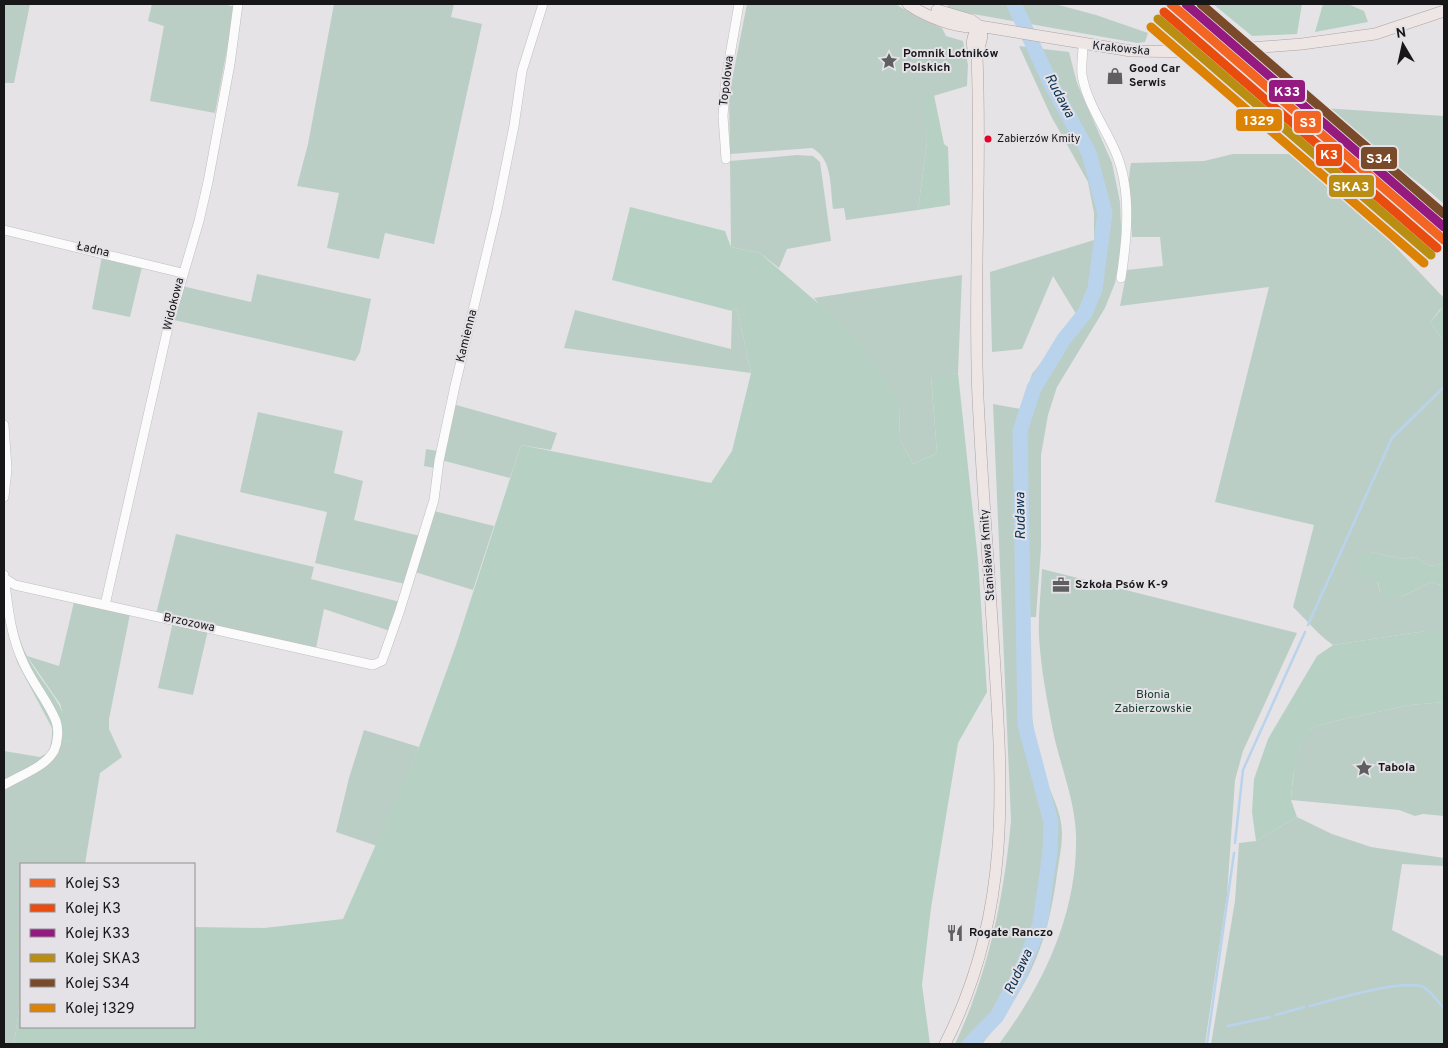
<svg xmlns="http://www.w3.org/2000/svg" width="1448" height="1048" viewBox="0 0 1448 1048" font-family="Overpass,sans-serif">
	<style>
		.green { fill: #bbcec5 }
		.forest { fill: #b6d1c4 }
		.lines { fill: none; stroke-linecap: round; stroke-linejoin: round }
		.stream { stroke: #bad3ed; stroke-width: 2.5 }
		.river { stroke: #bad3ed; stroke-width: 15 }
		.minor-casing { stroke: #bfbec0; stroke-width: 10 }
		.major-casing { stroke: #afa29f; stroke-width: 12 }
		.minor { stroke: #fbfbfb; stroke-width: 9 }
		.major { stroke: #eee6e5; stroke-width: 11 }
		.rail-1-casing { stroke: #e5e2e7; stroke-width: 12 }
		.rail-2-casing { stroke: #e5e2e7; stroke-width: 12 }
		.rail-3-casing { stroke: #e5e2e7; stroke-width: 12 }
		.rail-4-casing { stroke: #e5e2e7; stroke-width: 12 }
		.rail-5-casing { stroke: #e5e2e7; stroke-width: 12 }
		.rail-6-casing { stroke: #e5e2e7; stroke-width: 12 }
		.rail-1 { stroke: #f26522; stroke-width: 9 }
		.rail-2 { stroke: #e84d0f; stroke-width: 9 }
		.rail-3 { stroke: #951a80; stroke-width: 9 }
		.rail-4 { stroke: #b98e12; stroke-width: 9 }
		.rail-5 { stroke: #7a4b2a; stroke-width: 9 }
		.rail-6 { stroke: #dc8204; stroke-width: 9 }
		.bus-dot { fill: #e4002b; stroke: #e5e2e7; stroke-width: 2 }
		.labels { text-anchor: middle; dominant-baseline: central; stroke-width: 4; stroke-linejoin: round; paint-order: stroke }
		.bus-label { font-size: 11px; fill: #171618; stroke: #e5e2e7; text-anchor: start }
		.street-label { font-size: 12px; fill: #171618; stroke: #e5e2e7 }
		.poi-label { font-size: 12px; font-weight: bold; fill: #171618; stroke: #e5e2e7; text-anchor: start }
		.park-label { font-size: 12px; fill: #17402e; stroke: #e5e2e7 }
		.water-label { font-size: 14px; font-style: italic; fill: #063052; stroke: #e5e2e7 }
		.line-badge { stroke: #e5e2e7; stroke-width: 2 }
		.badge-label { font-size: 14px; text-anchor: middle; font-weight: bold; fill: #fff }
	</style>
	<rect width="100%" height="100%" fill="#e5e3e6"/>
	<path class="green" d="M4 4H30L14 83H4Z
		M152 4H223L235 7 215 113 150 101 164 26 148 21Z
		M334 4H454L451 17 482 24 434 244 385 233 379 259 327 248 339 193 297 186 308 144Z
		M747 4H895L923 20 942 28 946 36 963 41 968 65 967 86 923 99 927 142 918 210 846 220 844 208 833 209C830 187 833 159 812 148L730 154 729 95Z
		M946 4H1055L1096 15 1148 33 1145 42 1137 43 951 10Z
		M1019 46 1069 52 1077 83 1112 163 1120 202 1122 247 1115 283 1105 308 1057 387 1048 415 1041 455V548L1036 617H1026C1027 669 1029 721 1043 771 1049 791 1062 811 1062 833 1062 846 1059 861 1057 874 1047 948 1029 986 982 1044H955C988 974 1004 898 1011 821L993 404 1021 409 1032 374 1078 317 1053 276 1022 349 992 352 990 272 1094 240V213L1088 182 1051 116Z
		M1323 108 1444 116V204L1430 192Z
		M1233 154H1296L1387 238 1444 298V308L1440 309 1430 323 1444 341V564L1429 566 1416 557 1403 559 1371 552 1380 593 1401 597 1431 582 1444 586V631H1426L1333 645C1317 634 1307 620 1293 607L1314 525 1215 502 1269 287 1120 306 1127 270 1163 266 1160 237H1132C1131 212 1126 188 1131 163L1204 161Z
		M797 155 813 156 820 162 831 241 787 249 779 268 760 253 731 247 730 161Z
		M102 256 142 267 130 317 92 309Z
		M257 274 371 299 360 352 355 361 174 320 182 286 251 302Z
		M962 275 958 373 931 377 937 453 913 464 899 437 900 406 814 298Z
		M737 308 751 373 564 348 575 310 731 349 732 311Z
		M449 403 557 433 551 450 521 445 510 478 437 459 435 468 424 466 426 449 438 451Z
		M258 412 343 431 334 473 363 481 354 520 420 536 405 584 315 563 327 512 240 492Z
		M434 511 494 526 473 590 415 572Z
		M176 534 314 567 311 579 400 602 390 631 324 609 316 648 156 614Z
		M1042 569 1297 633 1243 751 1235 780 1227 895 1205 1044H999C1044 984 1078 912 1076 835 1075 800 1060 765 1053 731 1047 700 1041 669 1039 637 1038 615 1041 592 1042 569Z
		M74 602 130 614 109 719V729L122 757 100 773 85 864H21V995L14 1044H4V751L40 757 49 752 52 737 71 742 60 704 27 656 59 666Z
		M173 622 208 630 193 695 158 688Z
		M1444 702V816L1423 814 1415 816 1399 810 1291 800C1293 779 1295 749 1308 731 1311 728 1318 726 1322 724L1410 705Z
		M364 730 419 747 377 846 336 832 349 778Z
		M1297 817 1332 834 1371 847 1444 858V866L1402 864 1392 930 1444 957V1044H1211L1235 901 1239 843 1256 841Z"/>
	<path class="forest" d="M1213 4H1302L1297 34 1252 36Z
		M1323 4H1348L1364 11 1368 22 1315 32Z
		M934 95 944 144 948 147 950 205 918 210 927 142 922 99Z
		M630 207 725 231 731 247 760 253 850 331 888 382 900 405 899 437 913 464 937 453 931 376 958 373 978 560 987 692 958 743 931 908 922 985 930 1044H14L21 995V1027H194V927L264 928 343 919 419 747 456 645 521 445 711 483 732 451 751 373 737 308 732 311 612 280Z
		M1444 308V341L1430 323 1441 309Z
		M1371 552 1403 559 1416 557 1429 566 1444 564V586L1431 582 1401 597 1387 599 1380 593 1378 582 1357 572 1358 557Z
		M11 612C16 626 20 643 27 656 46 691 64 699 71 742L52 737V728L17 662 4 615Z
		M1426 631H1444V702L1410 705 1322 724 1309 730 1301 744 1293 777 1291 800 1297 817 1256 841 1252 812 1254 779 1268 739 1317 656 1333 645Z"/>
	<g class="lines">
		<path class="stream" d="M1308 625 1392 438 1444 387
			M1235 843 1243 770 1305 632
			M1310 1006C1332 1000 1408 977 1425 988 1432 993 1438 1002 1444 1008
			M1276 1015 1304 1007
			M1228 1026 1270 1017
			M1207 1044 1234 853"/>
		<path class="river" d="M970 1044 997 1016 1019 976 1040 924 1050 852 1051 822 1025 724 1020 431 1034 388 1064 339 1085 313 1095 289 1105 213 1089 153 1050 82 1014 4"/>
		<g class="minor-casing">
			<path id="minor" d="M1083 44C1083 55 1081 65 1082 75 1087 104 1105 127 1116 153 1132 191 1127 238 1121 278
				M726 159 723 116 726 78 739 4
				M4 230 182 273
				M4 425 7 469 4 497
				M4 578 15 585 373 665 382 661 399 613 434 500 439 461 455 386 497 210 514 126 522 71 543 4
				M105 605 169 323 199 221 208 182 230 64 238 4
				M4 785C20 775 44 768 54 751 58 742 59 730 56 721 48 701 33 684 24 664 10 635 8 607 4 575"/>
		</g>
		<g class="major-casing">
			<path id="major" d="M908 4C925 16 958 30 979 26L1131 51 1200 52 1302 44 1375 34 1444 11
				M937 10 971 20 979 26
				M977 57C970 45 971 38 979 26
				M945 1044C1011 915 1003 792 994 653 989 568 982 483 978 398 973 284 982 171 977 57L982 36 979 26"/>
		</g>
		<use href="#minor" class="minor"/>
		<use href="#major" class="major"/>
		<g class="rail-1-casing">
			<path id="rail-1" d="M1171 4 1444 240"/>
		</g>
		<g class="rail-2-casing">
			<path id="rail-2" d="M1164 12 1437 248"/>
		</g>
		<g class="rail-3-casing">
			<path id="rail-3" d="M1186 4 1444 227"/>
		</g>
		<g class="rail-4-casing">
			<path id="rail-4" d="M1158 19 1431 255"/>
		</g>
		<g class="rail-5-casing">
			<path id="rail-5" d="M1201 4 1444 214"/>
		</g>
		<g class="rail-6-casing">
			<path id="rail-6" d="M1151 27 1424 263"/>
		</g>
		<use href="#rail-1" class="rail-1"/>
		<use href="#rail-2" class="rail-2"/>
		<use href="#rail-3" class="rail-3"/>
		<use href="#rail-4" class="rail-4"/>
		<use href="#rail-5" class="rail-5"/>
		<use href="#rail-6" class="rail-6"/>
	</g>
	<defs>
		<g id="sight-bare" transform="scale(1.35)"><path d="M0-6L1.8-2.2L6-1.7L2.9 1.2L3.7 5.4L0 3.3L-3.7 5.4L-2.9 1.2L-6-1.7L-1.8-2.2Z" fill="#5f5e60" stroke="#e5e2e7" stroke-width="2.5" paint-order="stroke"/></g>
		<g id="shop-bare" transform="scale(1.35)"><path d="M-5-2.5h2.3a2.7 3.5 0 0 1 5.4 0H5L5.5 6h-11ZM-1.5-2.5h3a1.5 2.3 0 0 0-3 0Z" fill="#5f5e60" stroke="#e5e2e7" stroke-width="2.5" paint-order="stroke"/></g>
		<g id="office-bare" transform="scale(1.35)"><path d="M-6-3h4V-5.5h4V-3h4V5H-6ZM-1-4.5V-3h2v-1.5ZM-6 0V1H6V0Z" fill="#5f5e60" stroke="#e5e2e7" stroke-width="2.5" paint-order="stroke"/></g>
		<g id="restaurant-bare" transform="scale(1.35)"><path d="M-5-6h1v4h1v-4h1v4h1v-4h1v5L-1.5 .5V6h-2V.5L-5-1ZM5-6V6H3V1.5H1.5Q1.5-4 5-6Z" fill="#5f5e60" stroke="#e5e2e7" stroke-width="2.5" paint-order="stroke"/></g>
	</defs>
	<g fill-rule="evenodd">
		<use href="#sight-bare" x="889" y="61"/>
		<use href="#shop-bare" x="1115" y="76"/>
		<use href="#office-bare" x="1061" y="585"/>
		<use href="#sight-bare" x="1364" y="768"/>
		<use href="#restaurant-bare" x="955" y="933"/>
	</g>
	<circle class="bus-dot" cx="988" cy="139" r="4.5"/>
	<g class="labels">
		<g class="bus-label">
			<text x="997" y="139">Zabierzów Kmity</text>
		</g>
		<g class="street-label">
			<text transform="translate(1121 49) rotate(6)">Krakowska</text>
			<text transform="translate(727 81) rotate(-83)">Topolowa</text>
			<text transform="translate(93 250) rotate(13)">Ładna</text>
			<text transform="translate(174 304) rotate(-76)">Widokowa</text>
			<text transform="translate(467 336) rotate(-76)">Kamienna</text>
			<text transform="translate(988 555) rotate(-94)">Stanisława Kmity</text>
			<text transform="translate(189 623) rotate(12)">Brzozowa</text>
		</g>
		<g class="poi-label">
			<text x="903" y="54">Pomnik Lotników<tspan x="903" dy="14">Polskich</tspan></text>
			<text x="1129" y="69">Good Car<tspan x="1129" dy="14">Serwis</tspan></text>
			<text x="1075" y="585">Szkoła Psów K-9</text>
			<text x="1378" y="768">Tabola</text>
			<text x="969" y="933">Rogate Ranczo</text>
		</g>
		<g class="park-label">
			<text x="1153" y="695">Błonia<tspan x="1153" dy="14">Zabierzowskie</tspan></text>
		</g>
		<g class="water-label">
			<text transform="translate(1059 96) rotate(62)">Rudawa</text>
			<text transform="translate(1021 516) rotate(-91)">Rudawa</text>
			<text transform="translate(1019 972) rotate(-65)">Rudawa</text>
		</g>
	</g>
	<g class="line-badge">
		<rect x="1268" y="79" width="38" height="24" rx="5" fill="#951a80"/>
		<rect x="1235" y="108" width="48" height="24" rx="5" fill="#dc8204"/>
		<rect x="1293" y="110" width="29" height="24" rx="5" fill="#f26522"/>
		<rect x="1315" y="143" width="28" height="24" rx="5" fill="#e84d0f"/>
		<rect x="1360" y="146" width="38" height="24" rx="5" fill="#7a4b2a"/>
		<rect x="1328" y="174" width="47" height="24" rx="5" fill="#b98e12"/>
	</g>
	<g class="badge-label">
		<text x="1287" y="96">K33</text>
		<text x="1259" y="125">1329</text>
		<text x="1308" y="127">S3</text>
		<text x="1329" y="159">K3</text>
		<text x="1379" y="163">S34</text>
		<text x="1351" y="191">SKA3</text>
	</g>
	<rect width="1448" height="1048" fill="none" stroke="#171618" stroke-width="10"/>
	<rect x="20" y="863" width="175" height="165" fill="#e5e2e7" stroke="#939094"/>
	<rect x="30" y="879" width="25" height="8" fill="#f26522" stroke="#939094"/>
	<text x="65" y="888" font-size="15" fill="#171618">Kolej S3</text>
	<rect x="30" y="904" width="25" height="8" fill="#e84d0f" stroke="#939094"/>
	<text x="65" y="913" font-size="15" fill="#171618">Kolej K3</text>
	<rect x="30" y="929" width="25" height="8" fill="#951a80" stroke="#939094"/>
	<text x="65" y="938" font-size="15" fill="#171618">Kolej K33</text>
	<rect x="30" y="954" width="25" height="8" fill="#b98e12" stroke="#939094"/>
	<text x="65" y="963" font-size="15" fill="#171618">Kolej SKA3</text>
	<rect x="30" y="979" width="25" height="8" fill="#7a4b2a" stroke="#939094"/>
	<text x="65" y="988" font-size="15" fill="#171618">Kolej S34</text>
	<rect x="30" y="1004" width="25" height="8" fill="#dc8204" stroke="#939094"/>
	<text x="65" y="1013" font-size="15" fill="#171618">Kolej 1329</text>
	<g transform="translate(1403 45) rotate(351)" stroke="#e5e2e7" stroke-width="4" paint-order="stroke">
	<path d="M0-4L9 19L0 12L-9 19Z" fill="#171618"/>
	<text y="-8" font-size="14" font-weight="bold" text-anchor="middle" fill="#171618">N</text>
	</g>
</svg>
